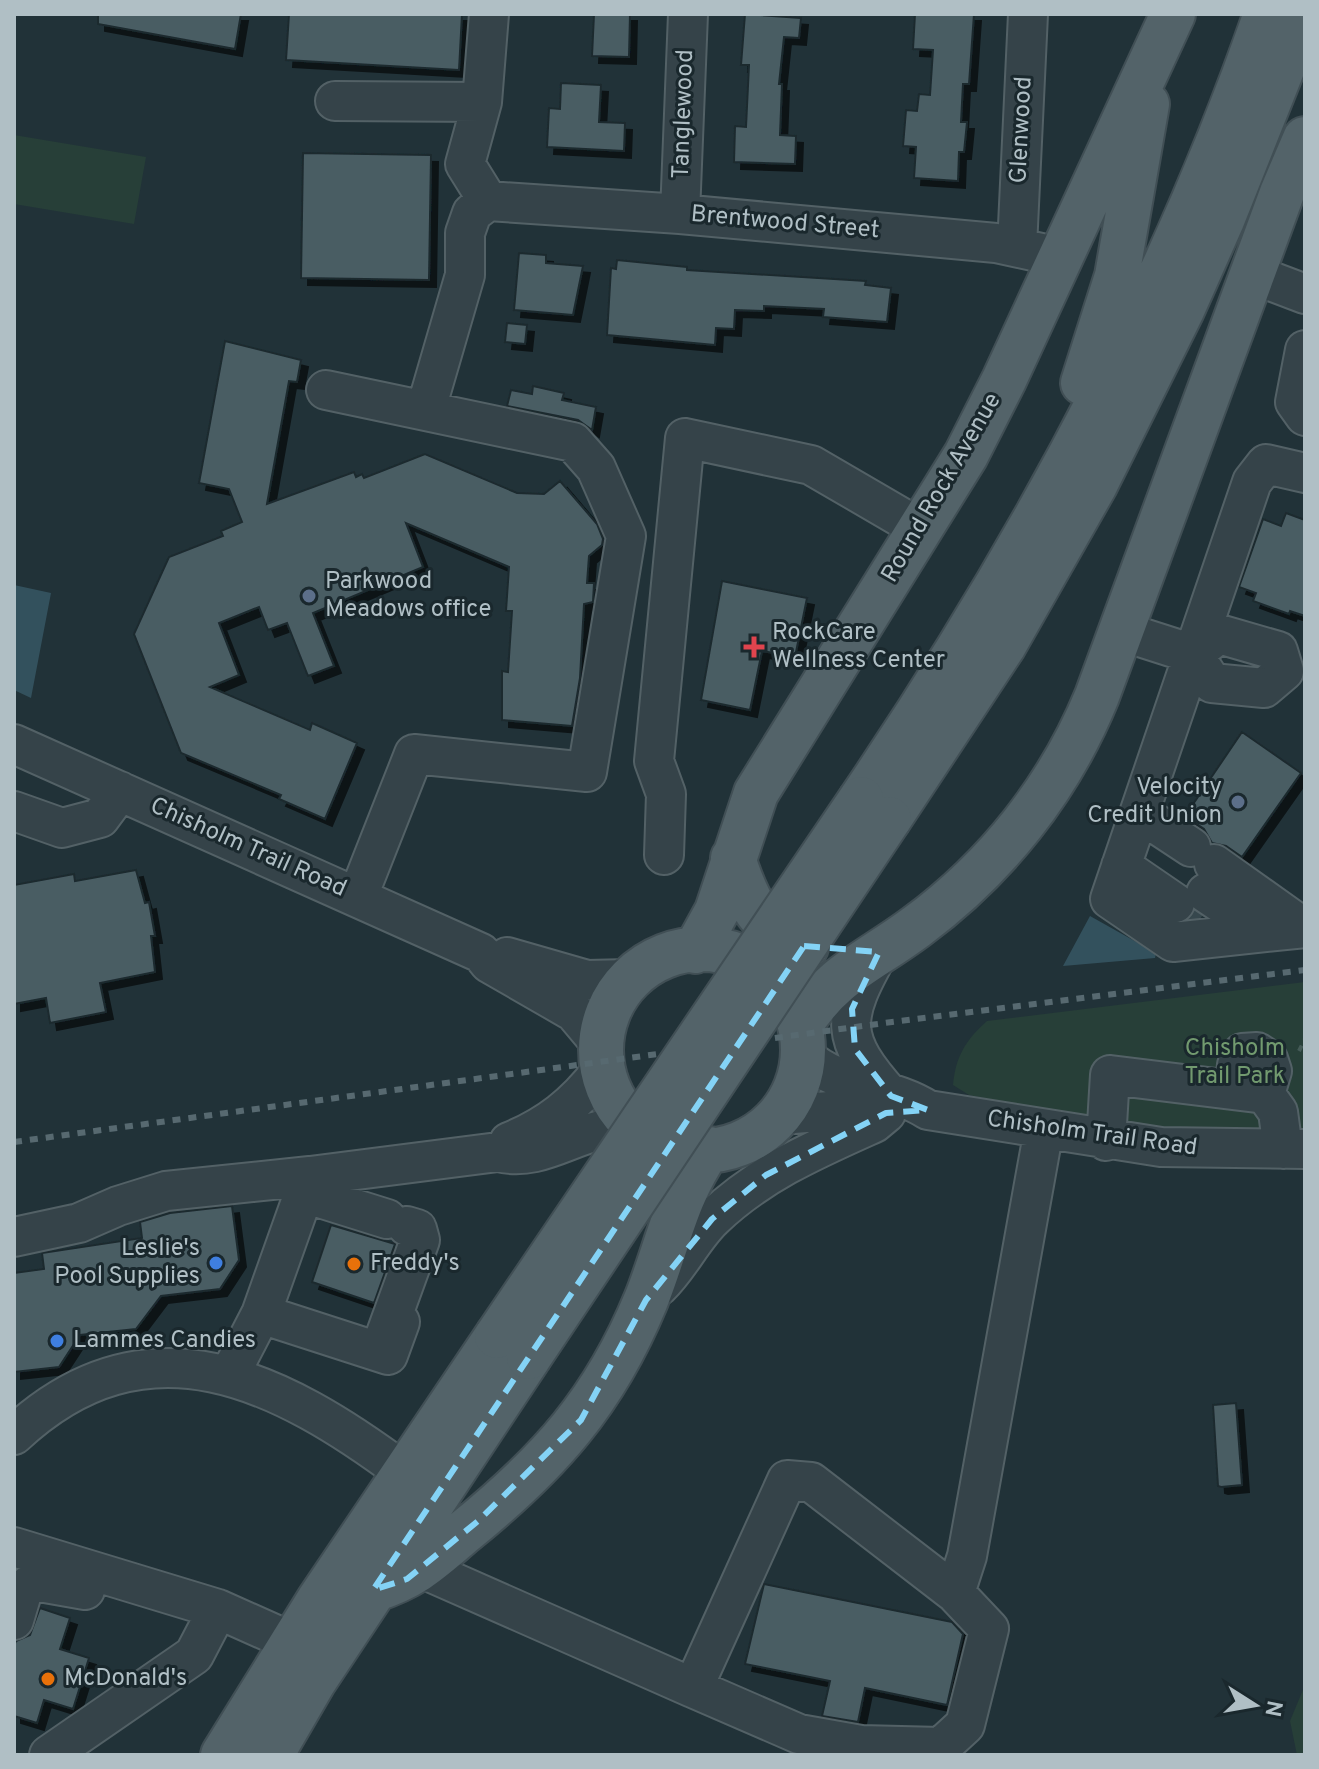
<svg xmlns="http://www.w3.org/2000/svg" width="1319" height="1769" viewBox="0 0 1319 1769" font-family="Overpass,sans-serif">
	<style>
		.green { fill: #273f38 }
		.water { fill: #33515d }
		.building { fill: #4a5d64; stroke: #1c2a2f; stroke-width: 2; filter: url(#shadow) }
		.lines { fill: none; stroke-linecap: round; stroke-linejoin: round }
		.minor-tunnel { stroke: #36474d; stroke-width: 38; stroke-dasharray: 38 19; stroke-linecap: butt }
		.minor-casing { stroke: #536166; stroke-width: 42 }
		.major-casing { stroke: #414f55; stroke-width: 48 }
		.path { stroke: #455b57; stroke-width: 4; stroke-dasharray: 6 6; stroke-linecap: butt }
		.minor { stroke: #354349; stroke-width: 38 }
		.major { stroke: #536369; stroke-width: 44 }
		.rail { stroke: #576970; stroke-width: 6; stroke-dasharray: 8 8; stroke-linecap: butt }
		.major-bridge-casing { stroke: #414f55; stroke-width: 48; stroke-linecap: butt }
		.major-bridge { stroke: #536369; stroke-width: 44 }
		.marked { fill: none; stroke: #84d3f6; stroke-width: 6; stroke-dasharray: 16 10; stroke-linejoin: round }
		.service-dot { fill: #5c6f8a; stroke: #1a282d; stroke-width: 3 }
		.health-dot { fill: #e0444e; stroke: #1a282d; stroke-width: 3 }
		.shop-dot { fill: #3f7fe0; stroke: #1a282d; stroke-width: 3 }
		.food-dot { fill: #e8710a; stroke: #1a282d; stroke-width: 3 }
		.labels { text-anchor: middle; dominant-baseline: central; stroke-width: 6; stroke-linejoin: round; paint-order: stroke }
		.street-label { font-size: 24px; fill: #b0bfc5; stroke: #1a282d }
		.poi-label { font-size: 24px; fill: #b0bfc5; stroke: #1a282d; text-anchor: start }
		.park-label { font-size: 24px; fill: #729a6f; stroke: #1a282d }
	</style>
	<defs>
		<filter id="shadow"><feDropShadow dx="7" dy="7" stdDeviation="0" flood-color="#0009"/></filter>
	</defs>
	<rect width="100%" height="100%" fill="#213238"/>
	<path class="green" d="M14 135 146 157 134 224 14 204Z
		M1305 982V1135L1115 1126 969 1095 953 1085C956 1056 965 1041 987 1021Z
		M1305 1685V1755H1297L1290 1721Z"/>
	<path class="water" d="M14 585 51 593 31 698 14 690Z
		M1090 916 1156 953 1155 958 1063 966Z"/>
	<path class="building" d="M98 14H241L235 49 98 24Z
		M289 14H462L459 70 286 60Z
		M594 14H630L629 57 592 56Z
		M745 14 801 18 799 38 784 37 779 84H782L780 135 796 136 795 164 734 162 735 126 746 127 749 65H741Z
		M915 14H974L969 84H963L961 122H967L964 152H959L958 181 914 178 916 147 903 146 906 110 917 111 919 94 930 95 933 50 913 49Z
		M561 83 601 85 599 122 625 123 624 151 547 147 549 108 560 109Z
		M303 153 431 155 429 280 301 278Z
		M519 253 546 255V263L583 266 573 315 514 310Z
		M617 260 687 267V270L866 281 865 285 891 288 887 322 823 317 824 309 764 306V311L735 310 734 329 716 328 715 345 607 335 611 268 616 269Z
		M507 323 527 325 525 344 505 342Z
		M225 341 301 360 297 382 289 381 267 504 354 472 356 477 362 474 364 478 425 454 517 493 544 494 560 481 597 524 603 539 602 545 589 556 587 583H594L593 602 584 604 580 678 572 726 502 720V671L508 672 512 611H506L509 567 406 523 423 567 313 613 334 666 308 676 287 623 268 630 259 607 219 623 239 675 210 687 310 730 312 723 357 743 325 819 279 799 281 795 181 753 134 634 169 557 223 536 221 531 242 522 229 489 199 483Z
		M533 386 564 393 562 400 596 407 592 430 578 420 507 406 511 390 532 394Z
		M1286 513 1305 520V616L1290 611 1289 614 1253 601 1256 593 1239 587 1263 519 1281 526Z
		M722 581 807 598 795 657 762 651 750 710 701 700Z
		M1242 732 1301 773 1242 857 1226 846 1212 843 1204 829 1185 816Z
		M136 870 145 903 149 902 155 936H151L155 972 100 983 106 1012 50 1023 46 998 14 1004V885L74 874 75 881Z
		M232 1206 239 1260 220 1289 161 1296 136 1329 80 1335 59 1367 14 1372V1273L44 1269 42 1253 142 1238 140 1222 170 1213Z
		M331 1225 395 1244 374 1303 312 1282Z
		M1236 1403 1242 1485 1221 1487 1218 1486 1213 1405Z
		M764 1584 952 1622 963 1634 947 1705 865 1688 858 1722 822 1716 830 1681 745 1664Z
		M40 1608 70 1618 60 1649 89 1658 73 1709 44 1700 37 1723 14 1716V1646L16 1641 30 1635Z"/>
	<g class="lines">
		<path class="minor-tunnel" d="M1175 903 1200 919"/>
		<g class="minor-casing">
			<path id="minor" d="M335 101 482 102 489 14
				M482 102 465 164 488 201
				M680 214 688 14
				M1017 247 1028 14
				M1252 274 1305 294
				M1305 350 1295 402 1305 416
				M326 390 573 442 596 468 626 536 587 772 414 754 358 896
				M426 409 465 275V233L472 213 488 201 680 214 996 243 1060 257
				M1305 473 1266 464 1252 482 1110 899 1173 942 1305 928
				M1121 631 1193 654 1212 683 1264 688 1284 671
				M1193 654 1219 634 1278 651 1284 671
				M14 744 481 953 489 963 574 1012 600 1043
				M14 811 62 828 100 818 120 791
				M1141 814 1191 847
				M664 855 666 794 654 761 685 438 811 465 921 529
				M1214 864 1304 928
				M1121 866 1175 903
				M1206 893 1264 932
				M879 952C841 1019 839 1038 891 1096
				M507 957 587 980 629 979
				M804 1056C840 1089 889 1085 928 1110L1161 1147 1305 1149
				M1234 1090 1237 1065 1242 1053 1257 1052 1268 1059 1272 1071 1265 1094
				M781 1115 830 1111 886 1113
				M1106 1141 1110 1075 1265 1094 1278 1112 1283 1149
				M509 1142C548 1126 575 1105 601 1071
				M304 1193 387 1219
				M14 1237 79 1223 118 1206 166 1191 310 1176
				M659 1286C680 1266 692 1238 713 1218 760 1173 816 1149 874 1123L886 1113
				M261 1314 388 1355 400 1322
				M383 1342 420 1240 417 1229 407 1226
				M230 1374 261 1314 310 1176 498 1152C549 1165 585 1118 640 1129
				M14 1435C147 1311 280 1380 405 1473
				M14 1547 218 1609 292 1642
				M421 1568 693 1688
				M955 1593 811 1482 787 1480 693 1688 799 1734 861 1745 941 1747 965 1725 989 1629 955 1593 967 1556 1044 1129
				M14 1620 23 1590 34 1581 85 1590
				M49 1755 194 1655 218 1609"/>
		</g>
		<g class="major-casing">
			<path id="major" d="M1083 383 1117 276 1147 104
				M861 799C1027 554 1169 294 1266 14
				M889 819 1004 645 1095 485 1182 310 1222 220 1304 14
				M733 858C748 904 759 928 806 947
				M601 1050a101 101 0 1 1 202 0a101 101 0 1 1-202 0Z
				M695 951 717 911 756 793 966 455 1004 380 1173 14
				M801 1024C834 973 869 962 916 927 996 868 1059 789 1097 696L1282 193 1305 139
				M373 1590C416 1576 431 1560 464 1532 549 1463 604 1402 646 1300 667 1248 676 1195 709 1149
				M223 1755 319 1600 497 1336
				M271 1755 314 1681 529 1357"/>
		</g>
		<path class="path" d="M1299 1051 1305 1039"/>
		<use href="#minor" class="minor"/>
		<use href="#major" class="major"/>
		<path class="rail" d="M14 1142 892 1022 1305 970"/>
		<g class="major-bridge-casing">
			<path id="major-bridge" d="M497 1336 861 799
				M529 1357 889 819"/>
		</g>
		<use href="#major-bridge" class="major-bridge"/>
	</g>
	<path class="marked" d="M804 946 879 952 852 1009 855 1049 891 1096 928 1110 886 1113 766 1175 712 1219 646 1300 581 1420 478 1521 407 1579 373 1590Z"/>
	<g class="service-dot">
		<circle cx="309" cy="596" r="8"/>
		<circle cx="1238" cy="802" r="8"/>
	</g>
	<path class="health-dot" d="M750 635h8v8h8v8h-8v8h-8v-8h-8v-8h8z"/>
	<g class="shop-dot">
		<circle cx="216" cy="1263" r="8"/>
		<circle cx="57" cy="1341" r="8"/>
	</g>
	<g class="food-dot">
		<circle cx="354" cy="1264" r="8"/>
		<circle cx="48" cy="1679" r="8"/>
	</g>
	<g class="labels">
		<g class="street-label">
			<text transform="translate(684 114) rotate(-88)">Tanglewood</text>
			<text transform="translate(1022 130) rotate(-87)">Glenwood</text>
			<text transform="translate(785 223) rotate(5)">Brentwood Street</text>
			<text transform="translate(942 488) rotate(-60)">Round Rock Avenue</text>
			<text transform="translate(248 848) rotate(24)">Chisholm Trail Road</text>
			<text transform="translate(1092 1134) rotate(8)">Chisholm Trail Road</text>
		</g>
		<g class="poi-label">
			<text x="325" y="582">Parkwood<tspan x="325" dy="28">Meadows office</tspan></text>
			<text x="772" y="633">RockCare<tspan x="772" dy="28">Wellness Center</tspan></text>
			<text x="1222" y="788" text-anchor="end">Velocity<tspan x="1222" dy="28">Credit Union</tspan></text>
			<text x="200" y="1249" text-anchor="end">Leslie's<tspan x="200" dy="28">Pool Supplies</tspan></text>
			<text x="370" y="1264">Freddy's</text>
			<text x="73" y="1341">Lammes Candies</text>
			<text x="64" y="1679">McDonald's</text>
		</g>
		<g class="park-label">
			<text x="1235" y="1049">Chisholm<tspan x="1235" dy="28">Trail Park</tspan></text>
		</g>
	</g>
	<rect width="1319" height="1769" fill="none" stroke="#b0bfc5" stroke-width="32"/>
	<g transform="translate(1255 1705) rotate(101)" stroke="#1a282d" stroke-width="6" paint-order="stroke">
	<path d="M0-6L14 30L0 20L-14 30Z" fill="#b0bfc5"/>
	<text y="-12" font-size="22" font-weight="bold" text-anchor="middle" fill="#b0bfc5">N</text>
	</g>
</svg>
